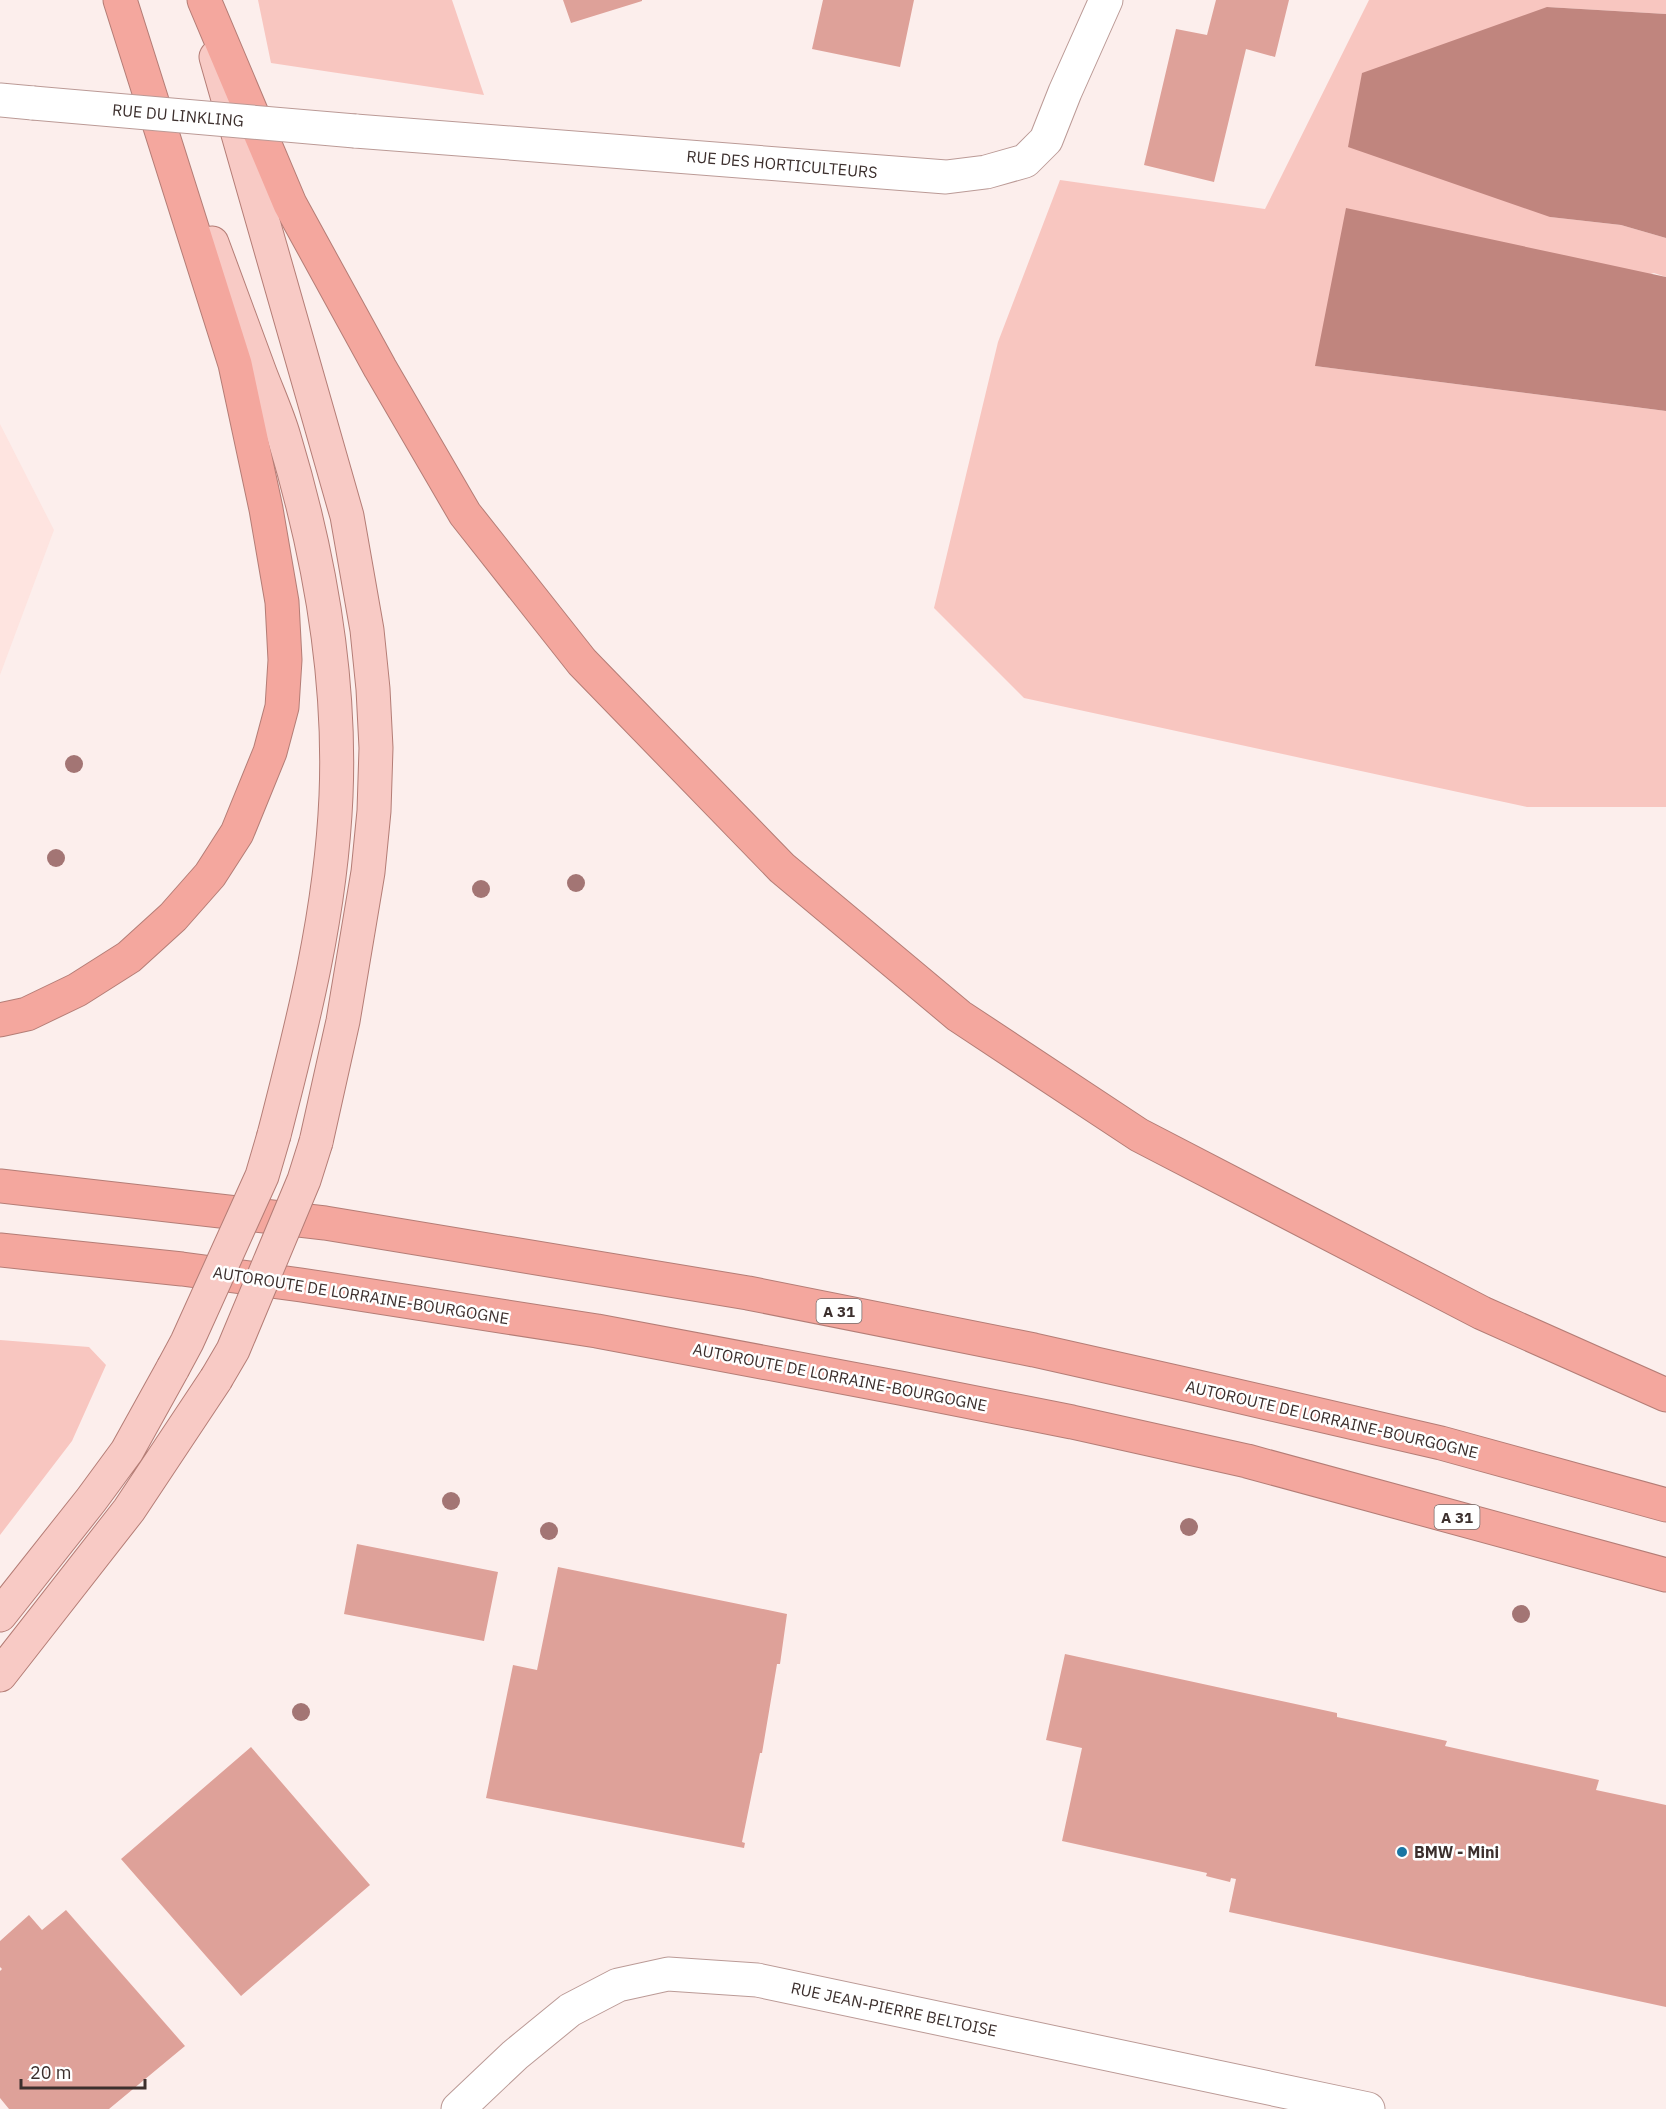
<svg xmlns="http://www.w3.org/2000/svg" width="1666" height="2109" viewBox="0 0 1666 2109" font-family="'IBM Plex Sans',sans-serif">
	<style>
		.built { fill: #fee4e0 }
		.green { fill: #f8c6c0 }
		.water { fill: #c0857e }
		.building { fill: #dea199 }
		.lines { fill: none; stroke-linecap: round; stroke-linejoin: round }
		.minor-casing { stroke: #bb9a96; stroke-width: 35 }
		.primary-casing { stroke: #b47d76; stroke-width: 35 }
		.motorway-casing { stroke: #b47d76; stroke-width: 35 }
		.minor { stroke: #fff; stroke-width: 33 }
		.primary { stroke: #f8cac5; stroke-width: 33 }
		.motorway { stroke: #f4a79e; stroke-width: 33 }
		.minor-bridge-casing { stroke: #bb9a96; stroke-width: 35; stroke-linecap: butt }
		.primary-bridge-casing { stroke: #b47d76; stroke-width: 35; stroke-linecap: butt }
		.minor-bridge { stroke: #fff; stroke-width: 33 }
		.primary-bridge { stroke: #f8cac5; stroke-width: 33 }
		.tree { fill: #a37574 }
		.poi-dot { fill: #1975a3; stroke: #fff; stroke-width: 2 }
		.labels { text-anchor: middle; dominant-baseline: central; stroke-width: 5; stroke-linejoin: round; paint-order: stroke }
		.shield { fill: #fff; stroke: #766d6c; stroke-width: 1.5 }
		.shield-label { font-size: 15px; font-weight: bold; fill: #3c2f2d }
		.street-label { font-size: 16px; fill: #3c2f2d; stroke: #fff }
		.poi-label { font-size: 16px; font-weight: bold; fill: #3c2f2d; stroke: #fff; text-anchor: start }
	</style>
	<rect width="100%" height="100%" fill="#fceeec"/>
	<path class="built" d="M0 424 54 530 0 675Z"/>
	<path class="green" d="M258 0H452L484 95 271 63Z
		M1369 0H1666V14L1547 7 1550 217 1621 225 1666 238V277L1654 273 1315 366 1666 411V807H1527L1024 698 934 608 998 342 1060 180 1265 209Z
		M0 1340 89 1347 106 1365 72 1441 0 1535Z"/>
	<path class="water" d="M1547 7 1666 14V238L1621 225 1550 217 1348 147 1362 73Z
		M1346 208 1666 277V411L1315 366Z"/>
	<path class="building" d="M563 0H642V1L571 23Z
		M823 0H914L900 67 812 49Z
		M1216 0H1289L1275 57 1246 49 1214 182 1144 165 1176 29 1207 35Z
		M357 1544 498 1572 484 1641 344 1614Z
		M558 1567 787 1614 780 1664H777L762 1753H760L742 1842 745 1843 744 1848 486 1798 513 1665 537 1670Z
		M1065 1654 1337 1713V1717L1447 1741 1445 1746 1599 1780 1596 1790 1666 1805V2007L1229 1912 1236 1879 1231 1878 1230 1882 1206 1876 1207 1873 1062 1841 1082 1748 1046 1740Z
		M251 1747 370 1885 241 1996 121 1859Z
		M66 1910 185 2046 109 2109H9L0 2098V1971L2 1969 0 1967V1941L29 1915 42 1930Z"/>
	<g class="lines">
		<g class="minor-casing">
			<path id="minor" d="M0 100 33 103
				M355 131 946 177 986 172 1025 161 1046 140 1065 92 1106 0
				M458 2109 515 2055 570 2010 618 1985 668 1974 757 1980 1368 2109"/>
		</g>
		<g class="primary-casing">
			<path id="primary" d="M216 57 347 516 367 630 373 689 376 748 374 811 368 872 343 1021 316 1142
				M212 243C228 286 244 330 260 373 268 394 278 416 284 437 319 553 341 675 336 796 331 913 303 1023 274 1135
				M0 1615 91 1500 127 1451 173 1368
				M0 1675 129 1510 216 1379"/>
		</g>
		<g class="motorway-casing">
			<path id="motorway" d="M204 0 290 204 380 368 465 514 582 662 782 868 959 1016 1139 1135 1482 1313 1666 1395
				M0 1020 27 1014 77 990 129 957 173 917 210 875 237 833 270 752 282 707 285 660 282 602 266 509 235 364 120 0
				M0 1186 325 1223 748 1293 1034 1350 1194 1386 1441 1443 1666 1505
				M0 1250 182 1269 301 1285 597 1331 900 1388 1072 1422 1247 1461 1666 1575"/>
		</g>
		<use href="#minor" class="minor"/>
		<use href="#primary" class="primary"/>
		<use href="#motorway" class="motorway"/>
		<g class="minor-bridge-casing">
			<path id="minor-bridge" d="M33 103 355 131"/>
		</g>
		<g class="primary-bridge-casing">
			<path id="primary-bridge" d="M173 1368 187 1342 262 1176 274 1135
				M216 1379 233 1350 304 1180 316 1142"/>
		</g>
		<use href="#minor-bridge" class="minor-bridge"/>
		<use href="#primary-bridge" class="primary-bridge"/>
	</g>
	<g class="tree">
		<circle cx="74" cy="764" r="9"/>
		<circle cx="56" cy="858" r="9"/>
		<circle cx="576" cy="883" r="9"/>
		<circle cx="481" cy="889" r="9"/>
		<circle cx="451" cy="1501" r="9"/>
		<circle cx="1189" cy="1527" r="9"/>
		<circle cx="549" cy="1531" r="9"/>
		<circle cx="1521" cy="1614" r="9"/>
		<circle cx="301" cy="1712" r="9"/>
	</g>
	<circle class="poi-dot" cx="1402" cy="1852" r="6"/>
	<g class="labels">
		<g class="shield">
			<rect x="816.5" y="1299" width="45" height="24" rx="4.5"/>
			<rect x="1434.5" y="1505" width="45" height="24" rx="4.5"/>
		</g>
		<g class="shield-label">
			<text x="839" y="1311">A 31</text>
			<text x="1457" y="1517">A 31</text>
		</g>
		<g class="street-label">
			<text transform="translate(178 115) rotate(5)">RUE DU LINKLING</text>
			<text transform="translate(782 164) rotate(5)">RUE DES HORTICULTEURS</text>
			<text transform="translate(361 1295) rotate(9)">AUTOROUTE DE LORRAINE-BOURGOGNE</text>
			<text transform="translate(840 1377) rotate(11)">AUTOROUTE DE LORRAINE-BOURGOGNE</text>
			<text transform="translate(1332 1419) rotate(13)">AUTOROUTE DE LORRAINE-BOURGOGNE</text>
			<text transform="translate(894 2009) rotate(12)">RUE JEAN-PIERRE BELTOISE</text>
		</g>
		<g class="poi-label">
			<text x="1414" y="1852">BMW - Mini</text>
		</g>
	</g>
	<path d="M21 2079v9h124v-9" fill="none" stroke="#3c2f2d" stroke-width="3"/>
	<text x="30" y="2079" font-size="18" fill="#3c2f2d" stroke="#ffffff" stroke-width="4.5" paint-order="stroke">20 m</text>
</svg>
